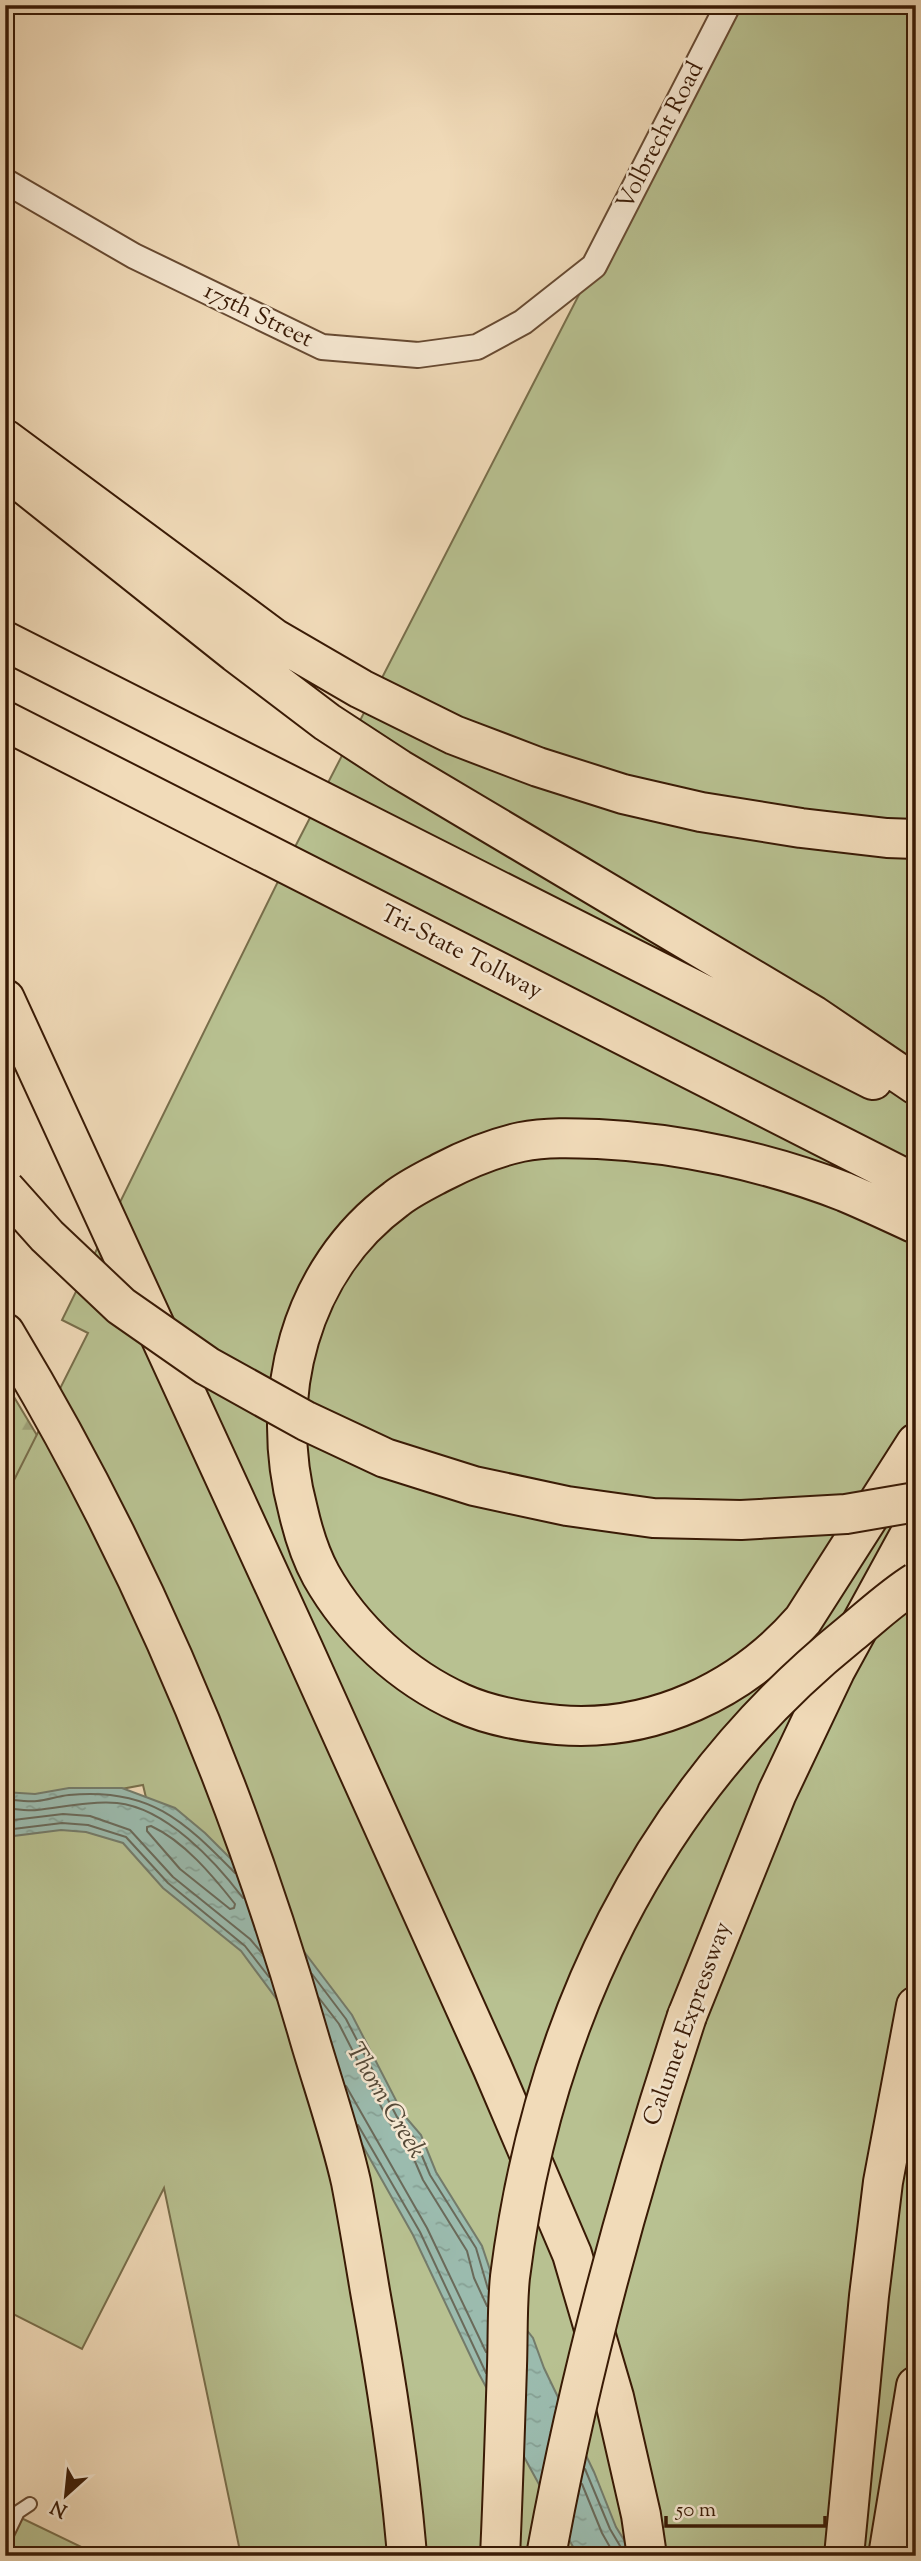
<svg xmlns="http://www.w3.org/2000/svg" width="921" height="2561" viewBox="0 0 921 2561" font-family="'Sorts Mill Goudy',serif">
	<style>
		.forest { fill: url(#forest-firs); stroke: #786e4b; stroke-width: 2 }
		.park { fill: #b8c191; stroke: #786e4b; stroke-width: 2 }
		.water { fill: url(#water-ripples); stroke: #747b6a; stroke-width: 2 }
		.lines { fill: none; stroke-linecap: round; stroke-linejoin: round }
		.shore { stroke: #6a6a5a; stroke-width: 2 }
		.lane-casing { stroke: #674a32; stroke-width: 16 }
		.street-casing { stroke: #674a32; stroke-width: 28 }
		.highway-casing { stroke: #391a05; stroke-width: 42 }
		.lane { stroke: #f6e8d2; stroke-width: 12 }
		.street { stroke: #f6e8d2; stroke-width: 24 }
		.highway { stroke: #f1dbb9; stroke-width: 38 }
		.highway-bridge-casing { stroke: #391a05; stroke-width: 42; stroke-linecap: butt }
		.highway-bridge { stroke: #f1dbb9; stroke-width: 38 }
		.labels { text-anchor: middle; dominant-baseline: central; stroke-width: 5; stroke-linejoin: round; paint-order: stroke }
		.street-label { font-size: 24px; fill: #391a05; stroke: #f6e8d2 }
		.water-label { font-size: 26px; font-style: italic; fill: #564a38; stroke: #f6e8d2 }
	</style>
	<defs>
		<pattern id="forest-firs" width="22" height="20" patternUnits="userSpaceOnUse" patternTransform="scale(1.75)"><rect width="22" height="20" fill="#b8c191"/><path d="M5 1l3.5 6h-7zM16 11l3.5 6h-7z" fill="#9fa57c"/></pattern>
		<pattern id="water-ripples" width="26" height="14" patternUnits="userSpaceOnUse" patternTransform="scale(1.75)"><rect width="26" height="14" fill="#9bbbae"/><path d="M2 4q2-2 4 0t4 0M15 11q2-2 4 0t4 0" fill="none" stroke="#86a094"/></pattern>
	</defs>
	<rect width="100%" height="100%" fill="#f1dbb9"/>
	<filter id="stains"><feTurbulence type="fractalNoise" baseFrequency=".00286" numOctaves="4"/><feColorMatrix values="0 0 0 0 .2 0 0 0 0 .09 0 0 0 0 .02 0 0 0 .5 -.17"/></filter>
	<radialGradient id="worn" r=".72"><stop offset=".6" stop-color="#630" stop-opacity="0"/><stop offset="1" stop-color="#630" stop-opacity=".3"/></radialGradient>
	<path class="forest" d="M5 1382 38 1437 5 1502Z"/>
	<path class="park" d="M728 5H916V2556H241L164 2188 82 2349 5 2310V1817L127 1833 164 1874 143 1785 25 1807 5 1805V1498L88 1333 62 1320 296 845Z
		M15 2515 100 2556H5V2535Z"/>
	<path class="water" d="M69 1788H122L175 1808 205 1833 243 1871 352 2015 403 2114 421 2135 436 2172 482 2246 498 2294 533 2338 544 2368 594 2472 616 2527 634 2556H578L479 2374 413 2235 290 2017 241 1951 163 1888 123 1843 86 1832 61 1830 5 1837V1792L35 1794Z"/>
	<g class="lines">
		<path class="shore" d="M5 1799C16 1800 27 1802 37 1801 48 1800 58 1796 69 1795 149 1787 183 1820 235 1873
			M5 1808C16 1809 27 1811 37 1810 64 1807 90 1801 117 1803 166 1808 215 1861 243 1898
			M5 1821 63 1814 90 1816 130 1830 173 1877 250 1939 262 1953
			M151 1826C184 1841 213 1876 235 1904L234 1908 230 1909 180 1869 147 1831V1827Z
			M5 1830 62 1823 88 1825 126 1837 168 1883 245 1946 269 1977
			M312 1974 346 2019 397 2117 415 2139 430 2175 476 2248 488 2289
			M319 1998 339 2024 389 2122 407 2143 423 2180 467 2251 474 2278 487 2306
			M346 2086 427 2228 486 2352
			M358 2125 420 2232 486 2373
			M585 2469 610 2529 626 2556
			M582 2484 602 2533 615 2556"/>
		<g class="lane-casing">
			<path id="lane" d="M5 2539 18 2512 30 2504"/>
		</g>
		<g class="street-casing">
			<path id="street" d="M5 181 134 256 322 347 418 355 477 347 523 322 594 266 728 5"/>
		</g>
		<g class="highway-casing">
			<path id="highway" d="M5 439 275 639 361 689 454 735 538 767 623 794 701 812 801 828 887 838 916 839
				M5 469 236 653 327 722 399 769 813 1015 916 1085
				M5 641 873 1080
				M5 721 916 1184
				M5 999 303 1648 492 2067 572 2254 614 2397 641 2515 647 2556
				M916 1224C892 1213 869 1202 845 1192 768 1162 681 1143 598 1139 573 1138 546 1137 521 1142 494 1148 467 1159 442 1172 427 1180 410 1188 396 1199 299 1270 268 1398 298 1510 303 1532 310 1555 321 1575 352 1630 403 1677 461 1703 492 1717 525 1722 558 1725 653 1733 742 1690 803 1620L916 1443
				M5 1333C139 1555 238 1788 309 2037 323 2085 340 2133 351 2182 358 2218 364 2255 370 2291 386 2379 400 2467 407 2556
				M687 2016 777 1793 835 1671 916 1523
				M844 2556 869 2296 883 2182 916 2006
				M888 2556 916 2386"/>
		</g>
		<use href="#lane" class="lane"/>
		<use href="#street" class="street"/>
		<use href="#highway" class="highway"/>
		<g class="highway-bridge-casing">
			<path id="highway-bridge" d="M5 1189 47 1236 121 1306 207 1366 306 1421 385 1458 474 1486 567 1506 653 1518 741 1520 846 1514 916 1502
				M500 2556C503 2493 505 2429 507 2366 508 2337 507 2306 510 2277 542 2024 649 1796 850 1634 872 1616 892 1597 916 1582
				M546 2556C580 2370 628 2195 687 2016"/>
		</g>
		<use href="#highway-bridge" class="highway-bridge"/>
	</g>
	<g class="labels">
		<g class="street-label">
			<text transform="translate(661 136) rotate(-63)">Volbrecht Road</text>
			<text transform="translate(258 316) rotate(26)">175th Street</text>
			<text transform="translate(461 953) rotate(27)">Tri-State Tollway</text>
			<text transform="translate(688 2024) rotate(-70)">Calumet Expressway</text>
		</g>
		<g class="water-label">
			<text transform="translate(385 2101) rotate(59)">Thorn Creek</text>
		</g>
	</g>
	<rect width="921" height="2561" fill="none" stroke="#f1dbb9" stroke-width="28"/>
	<rect x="7" y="7" width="907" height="2547" fill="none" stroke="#391a05" stroke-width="3.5"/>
	<rect x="14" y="14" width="893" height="2533" fill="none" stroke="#391a05" stroke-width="2"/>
	<g transform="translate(66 2495) rotate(207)" stroke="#f6e8d2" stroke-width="5" paint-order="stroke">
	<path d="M0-5L12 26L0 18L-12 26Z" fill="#391a05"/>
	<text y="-10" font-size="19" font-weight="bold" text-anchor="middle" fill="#391a05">N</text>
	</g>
	<path d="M666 2516v10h159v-10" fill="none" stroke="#391a05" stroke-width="3.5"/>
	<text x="676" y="2516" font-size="21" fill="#391a05" stroke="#f6e8d2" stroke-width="5" paint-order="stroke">50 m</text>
	<rect width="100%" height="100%" filter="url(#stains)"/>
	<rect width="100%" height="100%" fill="url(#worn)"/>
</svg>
